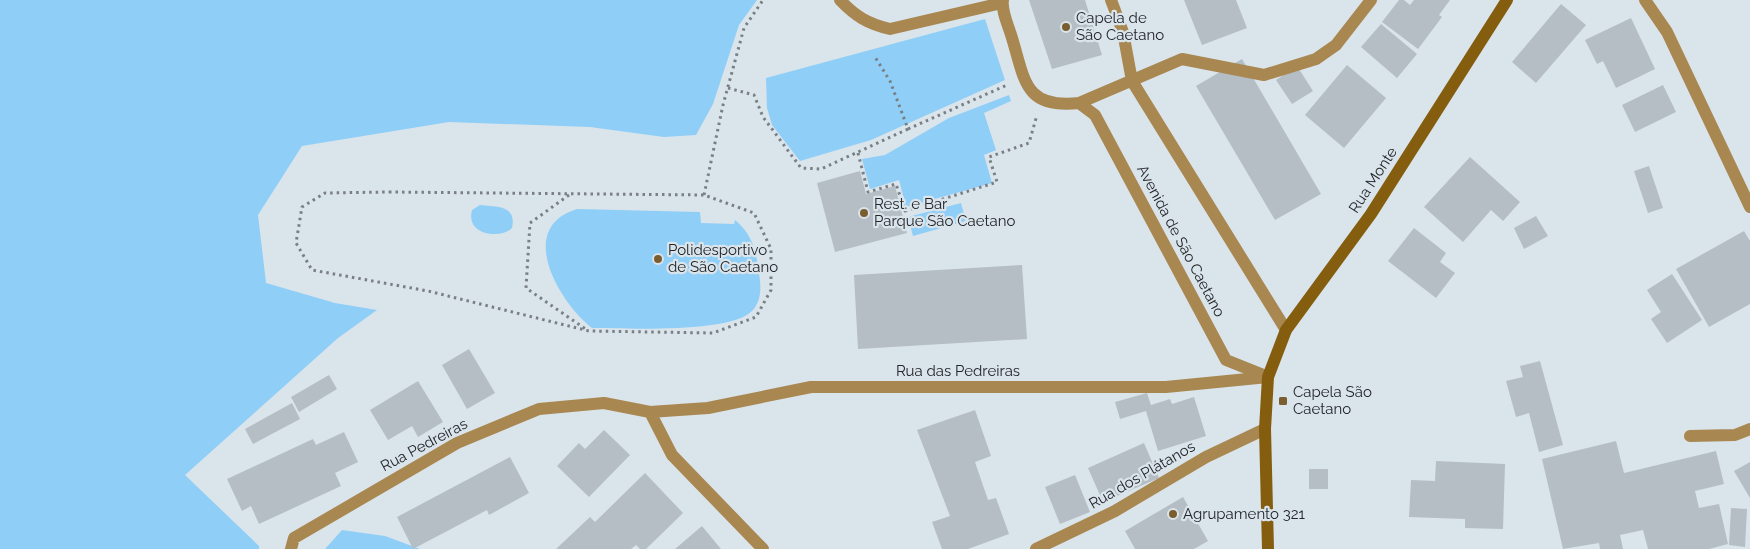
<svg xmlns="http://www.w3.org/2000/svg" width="1750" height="549" viewBox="0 0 1750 549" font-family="Raleway,sans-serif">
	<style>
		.green { fill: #8fcef7 }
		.building { fill: #b4bec4 }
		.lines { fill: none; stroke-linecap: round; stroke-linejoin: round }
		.path { stroke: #797f84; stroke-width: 3; stroke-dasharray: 2.5 4; stroke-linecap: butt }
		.minor { stroke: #a98751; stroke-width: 12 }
		.secondary { stroke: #845d0f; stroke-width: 12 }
		.poi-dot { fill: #7a5e30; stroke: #dae4eb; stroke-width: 2 }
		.labels { text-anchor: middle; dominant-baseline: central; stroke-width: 4.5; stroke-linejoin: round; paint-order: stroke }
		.poi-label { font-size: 15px; fill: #232629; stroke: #dae4eb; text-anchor: start }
		.street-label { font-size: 15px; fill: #232629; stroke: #dae4eb }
	</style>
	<rect width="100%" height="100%" fill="#dae4eb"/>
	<path class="green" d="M0 0H757L739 25 713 104 696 135 664 137 590 127 449 122 302 146 258 215 266 283 335 303 377 310 338 338 185 475 259 546V549H0Z
		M985 19 1005 80 871 140 800 161 772 125 767 108 766 78Z
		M1009 95 1011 101 984 113 996 150 984 155 992 183 906 207 899 180 870 189 862 159 885 155 949 118Z
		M961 203 966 221 913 236 908 217Z
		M480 205C497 207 517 205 512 228 502 239 465 236 472 210Z
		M577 209 700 212 701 223 734 224 735 220C753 235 756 251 759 273 761 286 762 299 753 310 732 334 625 328 592 328 559 302 515 228 577 209Z
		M342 530 385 536 420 549H325Z"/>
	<path class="building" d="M1029 0H1085L1102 55 1052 69Z
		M1184 0H1236L1247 28 1202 45Z
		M1399 0H1404L1410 5 1414 0H1450L1439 15 1442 17 1418 49 1382 22Z
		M1561 4 1586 25 1536 83 1512 62Z
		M1631 18 1655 69 1616 88 1603 61 1597 64 1585 40Z
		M1381 24 1417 54 1397 78 1361 47Z
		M1242 59 1321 194 1275 220 1196 86Z
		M1347 65 1386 98 1344 148 1305 115Z
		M1297 66 1313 91 1292 104 1276 80Z
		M1663 85 1676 112 1635 132 1622 105Z
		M1470 157 1520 202 1503 221 1491 210 1463 242 1424 207Z
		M1649 166 1663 208 1648 213 1634 171Z
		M860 171 866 194 895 186 907 233 835 252 817 183Z
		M1536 216 1548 236 1524 249 1514 228Z
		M1414 228 1446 253 1440 262 1455 273 1436 298 1388 261Z
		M1744 231 1750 241V304L1709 327 1676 269Z
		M1022 265 1027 339 858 349 854 275Z
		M1672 274 1702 320 1667 343 1651 319 1661 312 1647 290Z
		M469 349 495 393 467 409 442 365Z
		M1540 361 1563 445 1539 452 1529 413 1516 417 1506 381 1523 377 1520 366Z
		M329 375 337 389 299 412 291 397Z
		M418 381 443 422 418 437 412 426 388 440 370 410Z
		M1147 393 1151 405 1170 399 1172 404 1194 397 1206 436 1158 451 1146 411 1120 419 1115 402Z
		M292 403 300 419 253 444 245 429Z
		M975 410 991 456 975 462 988 500 996 498 1009 534 968 549H942L932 522 950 516 917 430Z
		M604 430 630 455 589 497 557 466 579 443 585 449Z
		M344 432 358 462 335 473 341 486 259 524 251 506 242 511 227 479 313 439 316 445Z
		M1616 441 1624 473 1716 451 1724 484 1695 491 1699 508 1719 504 1728 544 1709 549H1648L1643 530 1620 535 1623 549H1600L1599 543 1563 549 1542 459Z
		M1144 443 1159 478 1103 502 1088 468Z
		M510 457 529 493 489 515 487 510 413 549 397 517Z
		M1436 461 1505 464 1503 529 1465 528V519L1409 517 1411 480 1435 481Z
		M1750 462V498L1734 471Z
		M1309 469H1328V489H1309Z
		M645 473 683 513 646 549H640L636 545 631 549H556L590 517 595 522Z
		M1075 475 1090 512 1060 524 1045 487Z
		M1183 497 1208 541 1194 549H1135L1125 531Z
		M1731 508 1747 509 1745 547 1729 545Z
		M702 526 721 549H675Z"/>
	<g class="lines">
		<path class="path" d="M728 88 754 95 763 117 801 168 821 169 908 129 890 81 875 57
			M908 129 1007 85
			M858 153 868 192 896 184 905 211 997 182 989 157 1029 143 1037 115
			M389 192 704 195 754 213 771 249V290L756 317 713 333 589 331 428 291 312 270 296 243 302 207 325 193Z
			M569 195 530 223 526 288 587 330
			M704 195 723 105 744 28 763 0"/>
		<path class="minor" d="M840 0C855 16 868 24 890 29L1002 3
			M1003 0C1001 11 1009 27 1012 38 1025 80 1024 109 1079 103L1095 115 1226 360 1266 376
			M1111 0 1123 32 1132 81 1286 330
			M1645 0 1667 32 1750 207
			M1079 103 1182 59 1264 75 1316 59 1336 45 1371 0
			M650 412 672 455 763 549
			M1690 436 1735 435 1750 429
			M291 549 294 538 457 443 539 409 604 403 650 412 708 408 811 387H1166L1268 377
			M1036 549 1115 511 1206 457 1265 429"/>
		<path class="secondary" d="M1268 549 1265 429 1268 377 1286 330 1371 214 1507 0"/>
	</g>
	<g class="poi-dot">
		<circle cx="1066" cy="27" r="5"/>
		<circle cx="864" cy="213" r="5"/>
		<circle cx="658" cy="259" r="5"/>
		<rect x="1278" y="396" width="10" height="10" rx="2.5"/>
		<circle cx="1173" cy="514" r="5"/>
	</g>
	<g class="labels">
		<g class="poi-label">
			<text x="1076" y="18">Capela de<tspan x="1076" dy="17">São Caetano</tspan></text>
			<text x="874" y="204">Rest. e Bar<tspan x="874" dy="17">Parque São Caetano</tspan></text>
			<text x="668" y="250">Polidesportivo<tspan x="668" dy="17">de São Caetano</tspan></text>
			<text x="1293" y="392">Capela São<tspan x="1293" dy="17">Caetano</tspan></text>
			<text x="1183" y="514">Agrupamento 321</text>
		</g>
		<g class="street-label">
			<text transform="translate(1373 180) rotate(-57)">Rua Monte</text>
			<text transform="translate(1181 241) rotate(62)">Avenida de São Caetano</text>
			<text x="958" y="371">Rua das Pedreiras</text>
			<text transform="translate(424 445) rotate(-28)">Rua Pedreiras</text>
			<text transform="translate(1142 475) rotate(-30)">Rua dos Plátanos</text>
		</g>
	</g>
</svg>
